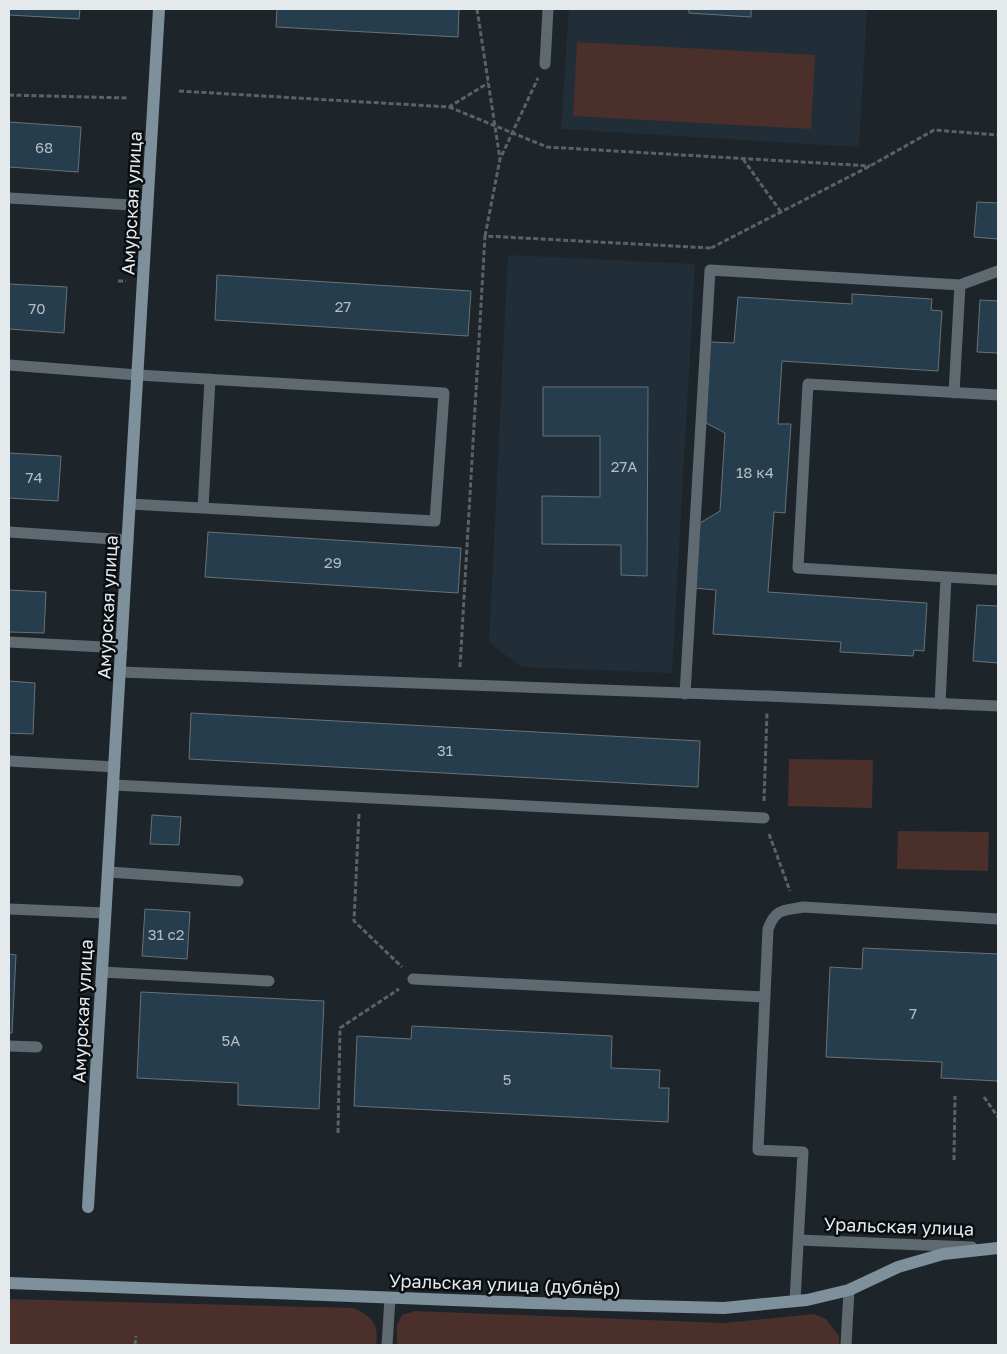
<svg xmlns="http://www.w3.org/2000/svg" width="1007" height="1354" viewBox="0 0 1007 1354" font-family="'Golos Text',sans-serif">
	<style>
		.built { fill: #212e37 }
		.green { fill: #4a2f2b }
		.building { fill: #253d4c; stroke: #697178 }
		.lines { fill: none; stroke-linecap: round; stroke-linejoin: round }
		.path { stroke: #5b6266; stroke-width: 3; stroke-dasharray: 5 2.5; stroke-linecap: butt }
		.lane { stroke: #5e6970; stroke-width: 11 }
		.secondary { stroke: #7e909c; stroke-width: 12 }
		.labels { text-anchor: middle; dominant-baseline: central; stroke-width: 5; stroke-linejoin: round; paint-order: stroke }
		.number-label { font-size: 15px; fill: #b4bec4 }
		.street-label { font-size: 18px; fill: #e4e9ec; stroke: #0a0e10 }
	</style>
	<rect width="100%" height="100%" fill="#1e252a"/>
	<path class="built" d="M569 9H867L859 147 561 129Z
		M508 255 695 264 672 673 522 667 489 643Z"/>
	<path class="green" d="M577 42 815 55 811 129 573 116Z
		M789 759 873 760 872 808 788 806Z
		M898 831 989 832 988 871 897 869Z
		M9 1299 354 1308C373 1318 379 1323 376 1345H9Z
		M415 1311 724 1323 814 1314 826 1319 839 1336V1345H397V1325L402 1315Z"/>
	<path class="building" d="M9 9H80L79 19 9 15Z
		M277 9H459L458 37 276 27Z
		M689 9H751V17L689 13Z
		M9 122 81 127 78 172 9 167Z
		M977 202 998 203V239L974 237Z
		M217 275 471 291 468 336 215 320Z
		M9 284 67 287 64 333 9 329Z
		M852 294 932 299 931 310 942 311 938 371 782 361 778 424H791L785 513 774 512 768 592 927 603 924 651 914 650 913 656 840 652 841 642 713 634 716 590 694 588 700 523 720 511 725 433 706 423 710 342 734 343 738 297 852 304Z
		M980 300 998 301V353L977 352Z
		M543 387H648L647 576 621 575V545L542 544V496L600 497V436H543Z
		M9 453 61 456 58 501 9 498Z
		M208 532 461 548 458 593 205 577Z
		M9 590 46 592 44 633 9 632Z
		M977 605 998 606V663L973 661Z
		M9 681 35 683 33 734 9 733Z
		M191 713 700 741 698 787 189 759Z
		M152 815 181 817 179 845 150 844Z
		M145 909 190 912 187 959 142 956Z
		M863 948 998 954V1081L941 1078 942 1062 826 1057 830 967 862 969Z
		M9 954 16 955 12 1033H9Z
		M141 992 324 1001 319 1109 238 1105V1083L137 1078Z
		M412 1026 612 1036 611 1068 660 1070 659 1088H669L668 1122 354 1106 357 1036 411 1039Z"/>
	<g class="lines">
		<path class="path" d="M477 9 500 159
			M179 91 449 107 488 83
			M9 95 128 98
			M449 107 547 147 870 166
			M743 159 781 212
			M485 236 500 159 538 78
			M711 248 870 166 934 130 998 135
			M118 281H126
			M460 667 485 236 711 248
			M764 801 767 712
			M359 814 354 921 402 967
			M769 834 790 891
			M984 1097 998 1117
			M338 1133 340 1028 399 989
			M954 1160 955 1096
			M135 1345 136 1336"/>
		<path class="lane" d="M545 64 548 9
			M9 198 148 206
			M9 365 138 375 444 393 435 521 130 504
			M954 393 960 285
			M998 395 808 384 798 568 998 580
			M203 508 210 379
			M9 532 128 540
			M9 642 122 648
			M120 672 767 696 998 706
			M685 694 710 270 960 285 998 271
			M940 704 946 577
			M9 761 115 767
			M114 785 764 818
			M109 872 238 881
			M9 909 105 913
			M102 972 269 981
			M413 979 765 997
			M9 1046 37 1047
			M799 1240 972 1247
			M795 1301 803 1152 758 1150 768 929C776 908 783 911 803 907L998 919
			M387 1345 390 1298
			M846 1345 849 1290"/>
		<path class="secondary" d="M88 1207 159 9
			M9 1283 532 1303 724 1308 807 1300 849 1290 898 1267 943 1254 998 1248"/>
	</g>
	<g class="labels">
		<g class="number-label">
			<text x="44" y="147">68</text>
			<text x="343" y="306">27</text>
			<text x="37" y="308">70</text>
			<text x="624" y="466">27А</text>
			<text x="755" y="472">18 к4</text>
			<text x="34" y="477">74</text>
			<text x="333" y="562">29</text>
			<text x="445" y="750">31</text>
			<text x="166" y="934">31 с2</text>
			<text x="913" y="1013">7</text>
			<text x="231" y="1040">5А</text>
			<text x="507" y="1079">5</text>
		</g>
		<g class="street-label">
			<text transform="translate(131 203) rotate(-87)">Амурская улица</text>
			<text transform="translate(107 607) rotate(-87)">Амурская улица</text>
			<text transform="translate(82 1011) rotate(-87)">Амурская улица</text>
			<text transform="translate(899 1226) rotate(2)">Уральская улица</text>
			<text transform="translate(505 1284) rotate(2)">Уральская улица (дублёр)</text>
		</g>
	</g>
	<rect width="1007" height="1354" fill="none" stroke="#e4e9ec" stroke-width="20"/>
</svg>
